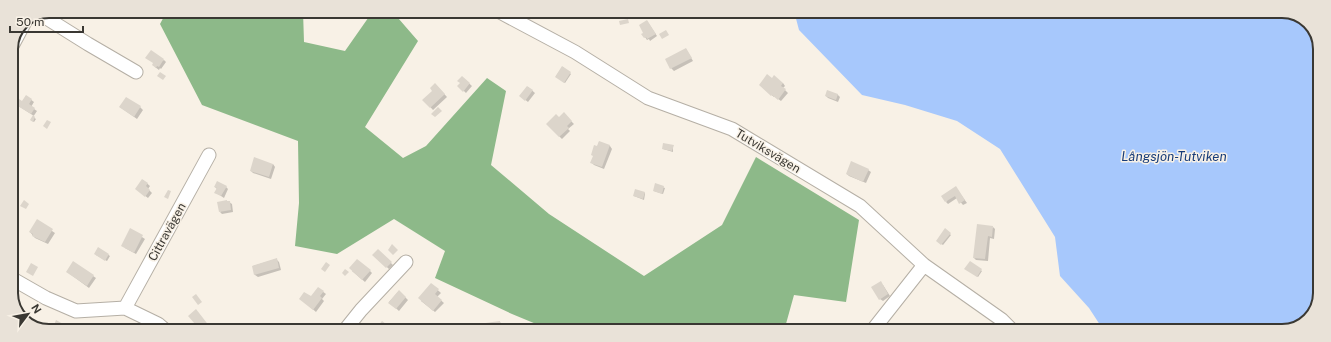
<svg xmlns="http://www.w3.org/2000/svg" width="1331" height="342" viewBox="0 0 1331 342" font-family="'Public Sans',sans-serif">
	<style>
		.forest { fill: #8db989 }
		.water { fill: #a7c8fc }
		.shadow { fill: #0003 }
		.building { fill: #dcd5cb }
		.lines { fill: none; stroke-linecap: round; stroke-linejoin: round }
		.minor-casing { stroke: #b5afa5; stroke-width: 15 }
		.minor { stroke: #fff; stroke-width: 13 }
		.labels { text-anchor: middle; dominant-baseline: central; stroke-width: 3; stroke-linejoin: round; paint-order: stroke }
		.street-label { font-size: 12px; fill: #3a3833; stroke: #f8f1e6 }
		.water-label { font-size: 13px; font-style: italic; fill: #173c79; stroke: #f8f1e6 }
		.rim { fill: none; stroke: #3a3833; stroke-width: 2 }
	</style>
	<rect width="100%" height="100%" fill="#f8f1e6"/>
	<path class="forest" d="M167 11H303L304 42 345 51 373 11H392L418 41 365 127 403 158 426 146 487 78 506 91 491 165 549 214 644 276 722 225 756 157 859 220 846 302 794 295 784 331H553L512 314 435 278 445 251 394 219 337 254 295 246 299 203 298 141 202 105 160 24Z"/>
	<path class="water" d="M794 11 1290 12 1311 24 1320 44 1319 301 1307 322 1283 331H1104L1089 308 1060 276 1055 237 1000 149 957 121 905 105 862 95 799 30Z"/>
	<path class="shadow" d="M353 11H362L359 15Z
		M421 11H433L429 17Z
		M592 11H611V12L595 17Z
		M647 21 657 36 650 41 649 39 647 40 643 34Z
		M686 49 693 61 674 71 671 68Z
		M164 60 166 62 161 69 160 68 159 70 155 67 154 64Z
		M563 67 571 74 565 83 556 76Z
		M462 77 472 86 466 93 459 86 461 84Z
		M783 83 785 86 783 88 788 93 781 101 774 96V97L760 85Z
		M435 84 447 97 433 110 424 100 434 91Z
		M528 87 535 93 528 102 523 98Z
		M837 94 840 97 838 102 828 98 826 96Z
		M26 96 34 102 31 107 37 111 33 117 36 119 34 122 31 120 34 116 17 105 22 102Z
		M120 107H140L143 110 137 119Z
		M564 114 574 124 568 129 570 131 562 139 547 124 559 119Z
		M599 142 610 146 612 149 604 169 594 165 592 163Z
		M673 146V152L663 149Z
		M273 164 275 167 271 179 253 173 251 171Z
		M868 170 871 172 866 183 849 176 847 174Z
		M143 180 150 186 148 189 152 193 148 198 139 191Z
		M656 185 665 188 663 194 654 191Z
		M215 187H226L228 189 224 198 215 192 217 189Z
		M956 188 967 203 963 205 957 198 948 204 946 202Z
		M645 193V194L644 200 634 196Z
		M229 202 232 204 233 212 222 214 220 212Z
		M11 211 15 214 11 220Z
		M37 221 55 233 48 244 35 238 30 232Z
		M993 227 995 229 994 239 990 238 988 261 976 260 974 258Z
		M131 230 145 239 136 254 125 248Z
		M945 230 951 235 943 245 937 241Z
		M99 249 110 256 107 261 96 255Z
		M378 250 393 265 389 269 374 255Z
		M276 259 279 262 281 270 258 277 255 275 253 266Z
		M970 262 982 271 978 277 967 269Z
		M352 271H370L372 273 365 282Z
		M70 274 93 276 96 278 89 288Z
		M431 284 441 293 437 297 444 303 435 312 421 301Z
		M883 285 890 296 883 301 880 299Z
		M318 288 326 294 322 299 324 301 316 312 303 301 311 298Z
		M399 291 408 300 399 311 389 302Z
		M198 313 211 330H191L190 329 196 324Z
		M57 322 65 325 67 328 66 330H53Z
		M500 322 502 325 503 331H480L479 325Z"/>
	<path class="building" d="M421 11H429L426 15Z
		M591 11H604V12L592 15Z
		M628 19 629 23 620 25 619 21Z
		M647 20 656 34 647 39 646 37 644 38 641 34 643 33 639 25Z
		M666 30 669 35 662 39 659 34Z
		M686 48 692 58 670 69 665 59Z
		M151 50 164 59 159 67 157 66 156 68 152 65 153 63 145 58Z
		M562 66 571 72 564 83 555 77Z
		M160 72 166 76 163 80 157 76Z
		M767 74 772 78 774 75 783 83 781 86 786 89 778 100 772 95 771 96 759 85Z
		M462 76 470 83 463 92 457 86 460 83 457 81Z
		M435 83 445 94 430 108 422 100 432 91 430 88Z
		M527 86 533 90 525 101 519 96Z
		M827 90 838 94 836 100 825 96Z
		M26 95 32 99 29 104 35 108 31 114 16 105 19 99 22 101Z
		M126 97 141 106 134 117 119 107Z
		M438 107 442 111 435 117 431 114Z
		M564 112 572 121 567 126 569 128 559 137 546 124 556 114 559 117Z
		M33 115 35 117 33 122 30 120Z
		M47 120 51 122 47 129 43 126Z
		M599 141 610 145 602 167 590 163 593 156 591 155 594 145 597 146Z
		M663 143 674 145 672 151 662 149Z
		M254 157 273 164 269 177 250 171Z
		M851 161 869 169 863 182 846 174Z
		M142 179 148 183 146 186 150 190 145 197 135 189Z
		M217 181 227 186 221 196 214 193 217 188 214 187Z
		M655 183 664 186 662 194 653 191Z
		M956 186 965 200 959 204 955 196 945 202 941 196Z
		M635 189 645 192 643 199 633 196Z
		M168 190 171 191 168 199 164 197Z
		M24 200 29 204 26 209 20 206Z
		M227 200V201H230L231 210 219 212 217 202Z
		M37 219 53 229 45 242 32 236 33 234 29 232Z
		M977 224 993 226 992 237 988 236 985 259 973 258Z
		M130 228 143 235 134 253 121 246Z
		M945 228 951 233 941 245 936 241Z
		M392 244 398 250 393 255 388 250Z
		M98 247 109 254 105 261 94 254Z
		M378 249 392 262 386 268 372 255Z
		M277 258 279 268 254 275 252 266Z
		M357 259 371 270 362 280 349 268Z
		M73 261 94 275 87 286 66 272Z
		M970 261 982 269 977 277 964 269Z
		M326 262 330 265 325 272 321 269Z
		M31 263 38 267 33 276 26 272Z
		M345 269 349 272 345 276 342 273Z
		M881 281 888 294 879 300 871 287Z
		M431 283 439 289 435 294 442 300 433 311 418 298Z
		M318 287 324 291 320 296 322 298 313 310 299 299 304 292 311 296Z
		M399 290 406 297 396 309 388 303Z
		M196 294 202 302 198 305 192 297Z
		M196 309 210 327 205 330H189L188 329 195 324 188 316Z
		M56 320 65 325 63 330H52Z
		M382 321 386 324 387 323 396 330H381L377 327Z
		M500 321 501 331 479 330 478 324Z"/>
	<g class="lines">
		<g class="minor-casing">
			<path id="minor" d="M498 11 575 52 648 98 732 129 860 206 924 265 1002 320 1013 331
				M40 14 88 44 136 72
				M12 46 26 20
				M11 278 46 298 76 311 125 308 158 324 165 330
				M125 308 209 155
				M345 330 361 310 406 262
				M872 331 924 265"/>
		</g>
		<use href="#minor" class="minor"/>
	</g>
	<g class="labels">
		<g class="street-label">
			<text transform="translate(768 151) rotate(31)">Tutviksvägen</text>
			<text transform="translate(167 232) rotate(-61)">Cittravägen</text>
		</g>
		<g class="water-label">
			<text x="1174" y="156">Långsjön-Tutviken</text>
		</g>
	</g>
	<path d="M0 0H1331V342H0ZM49 18H1282A31 31 0 0 1 1313 49V293A31 31 0 0 1 1282 324H49A31 31 0 0 1 18 293V49A31 31 0 0 1 49 18Z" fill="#e9e2d8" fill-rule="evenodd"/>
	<path class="rim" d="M49 18H1282A31 31 0 0 1 1313 49V293A31 31 0 0 1 1282 324H49A31 31 0 0 1 18 293V49A31 31 0 0 1 49 18Z"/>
	<g transform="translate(28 314) rotate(58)" stroke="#f8f1e6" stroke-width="3" paint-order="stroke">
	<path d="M0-3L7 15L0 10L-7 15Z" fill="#3a3833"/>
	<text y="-6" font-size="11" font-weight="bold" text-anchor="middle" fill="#3a3833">N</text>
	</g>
	<path d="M10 26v6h73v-6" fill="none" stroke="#3a3833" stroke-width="2"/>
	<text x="16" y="26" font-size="12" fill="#3a3833" stroke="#f8f1e6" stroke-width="3" paint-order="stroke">50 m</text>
</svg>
